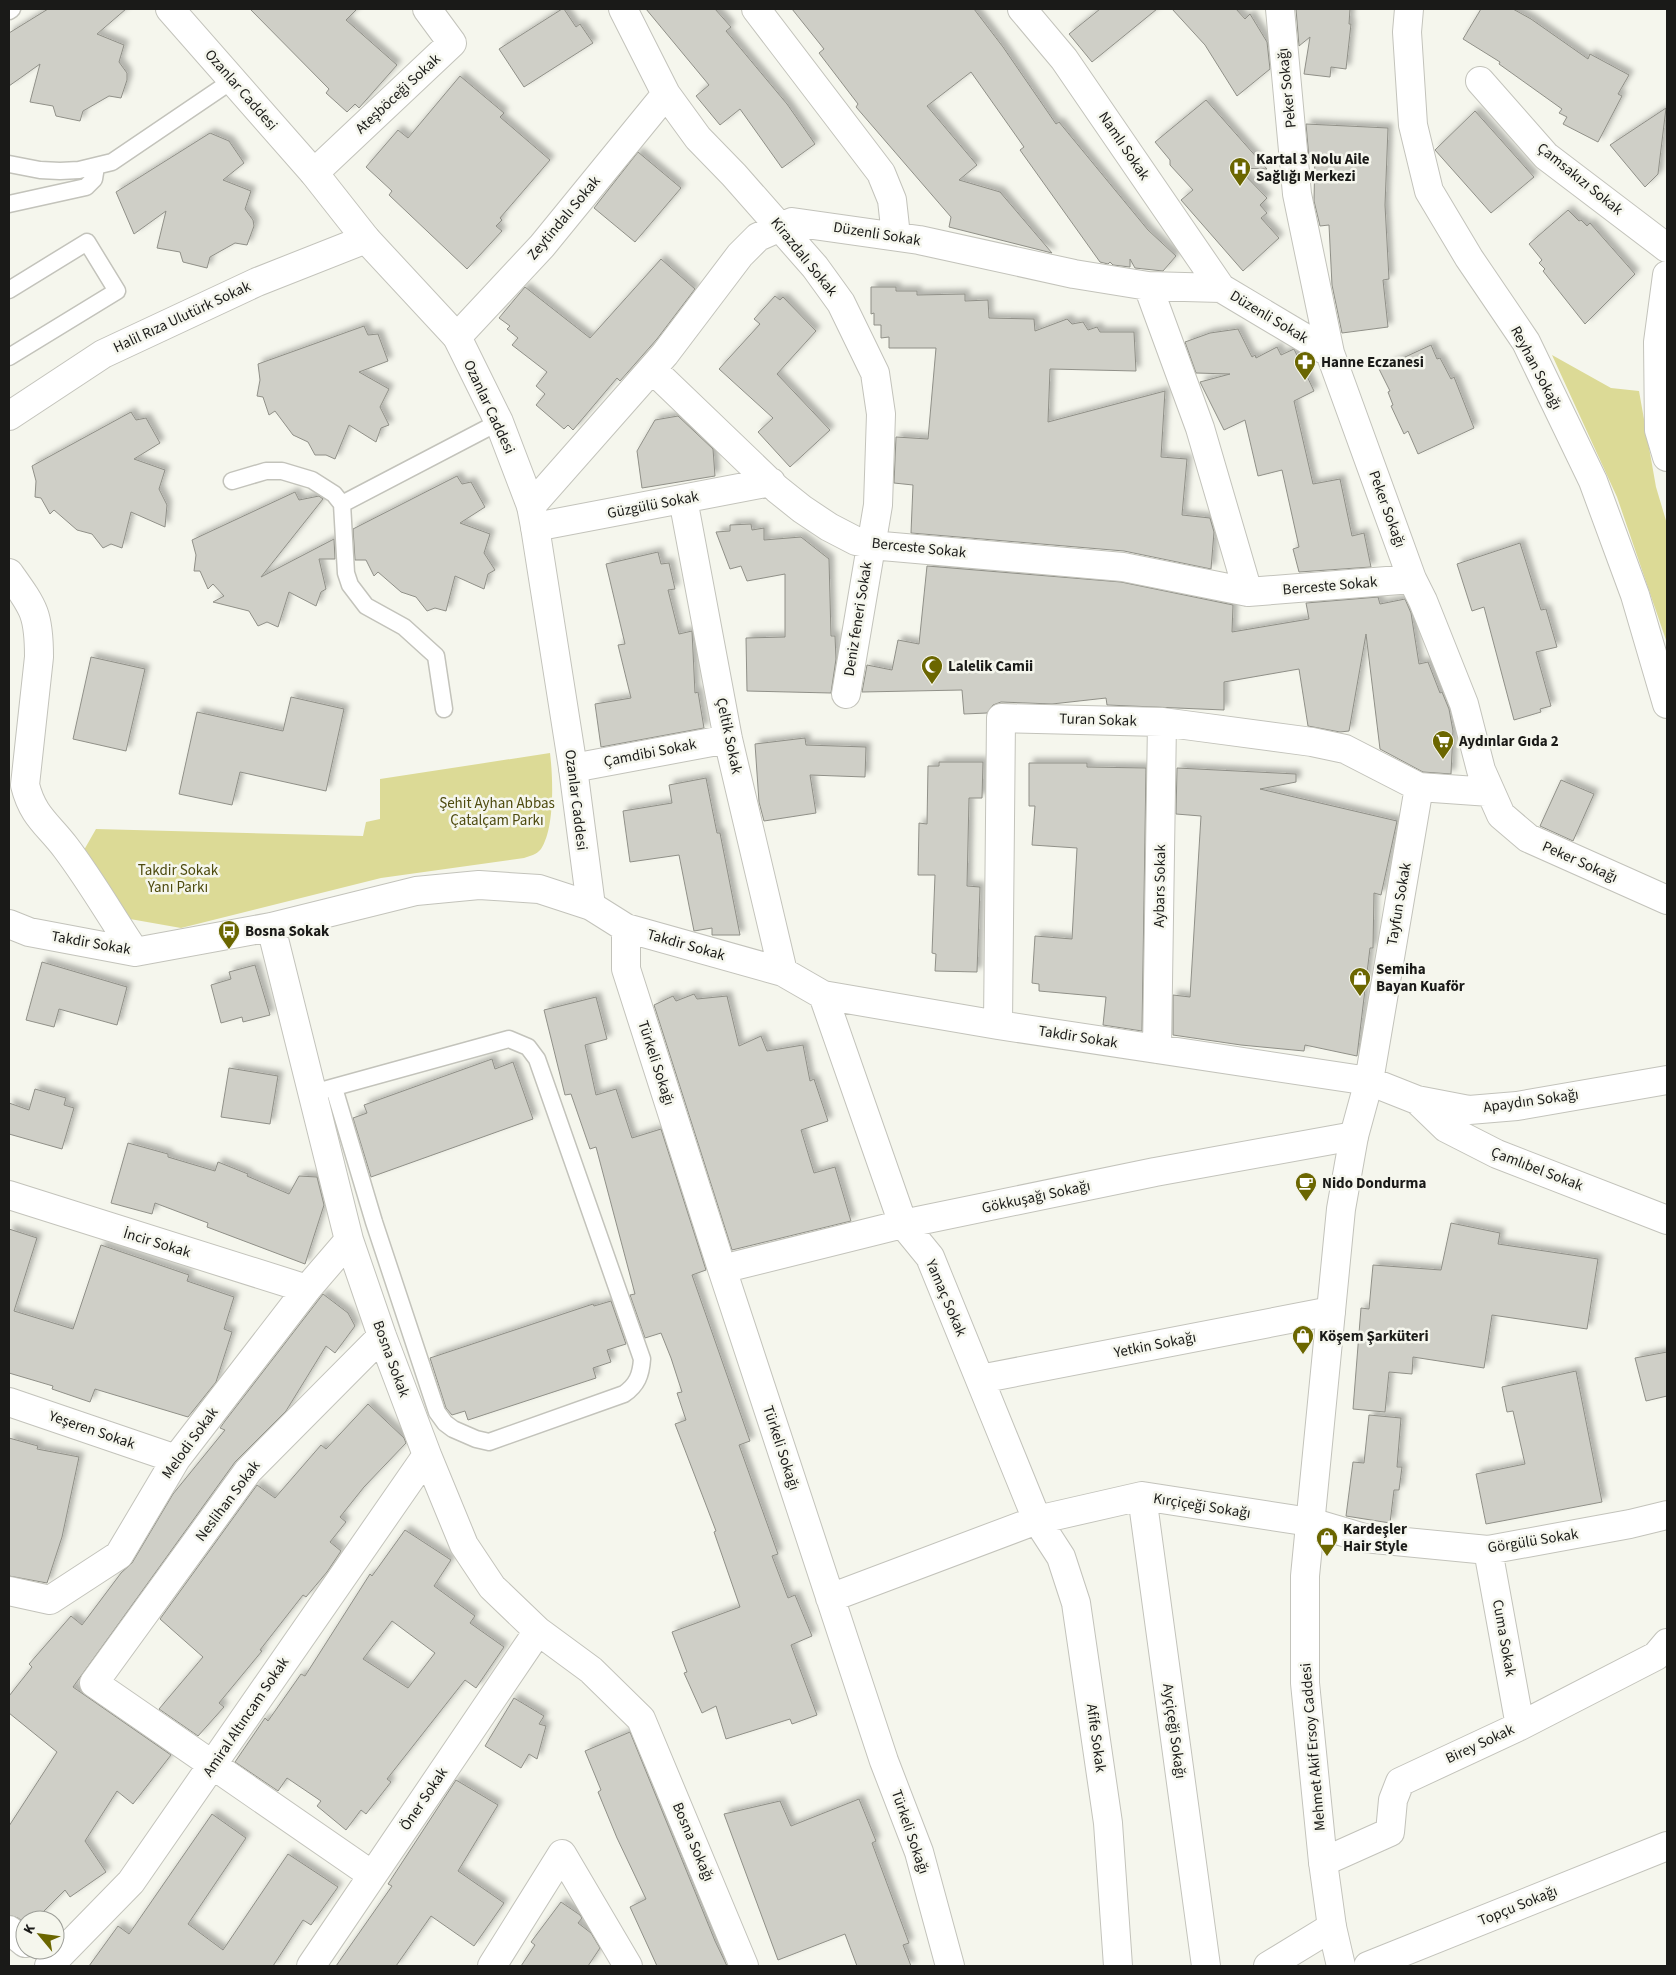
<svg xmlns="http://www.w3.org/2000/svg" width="1676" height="1975" viewBox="0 0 1676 1975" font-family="'Source Sans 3',sans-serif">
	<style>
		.green { fill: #dcda96 }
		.building { fill: #cfcfc7; stroke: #909088; fill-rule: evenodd; filter: url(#shadow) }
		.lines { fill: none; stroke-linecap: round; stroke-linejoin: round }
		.lane-casing { stroke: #c3c3bb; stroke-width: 19 }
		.street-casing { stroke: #c3c3bb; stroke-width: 30 }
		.secondary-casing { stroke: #c3c3bb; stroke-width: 30 }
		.lane { stroke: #fff; stroke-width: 16 }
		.street { stroke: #fff; stroke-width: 28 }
		.secondary { stroke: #fff; stroke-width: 28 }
		.labels { text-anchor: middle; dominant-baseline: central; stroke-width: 5; stroke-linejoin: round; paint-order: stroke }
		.street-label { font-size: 15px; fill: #1a1a18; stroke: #f5f6ed }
		.poi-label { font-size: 15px; font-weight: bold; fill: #1a1a18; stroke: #f5f6ed; text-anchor: start }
		.park-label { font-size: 15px; fill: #4d4a0e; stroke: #f5f6ed }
	</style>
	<defs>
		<filter id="shadow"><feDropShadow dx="4.5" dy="-4.5" stdDeviation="2.5" flood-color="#0004"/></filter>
	</defs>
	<rect width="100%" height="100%" fill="#f5f6ed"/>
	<path class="green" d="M1552 355 1611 388 1639 391 1656 487 1667 524V643L1617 497Z
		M550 753C553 777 555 828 541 849 536 855 530 856 524 858L381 878 181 928 130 919 84 850 96 829 363 836 366 822 380 819V779Z"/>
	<path class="building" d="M48 9H126L97 34 124 45 119 62 127 73V80L121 98 109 96 83 111 80 121 56 116 53 106 30 102 40 64 9 86V33Z
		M250 9H357L346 20 397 65 359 108 355 104 347 112 326 93 329 89Z
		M562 9H564L576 27 580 24 593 43 524 87 499 49Z
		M646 9H715L731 27 726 31 787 104 815 144 782 168 740 109 720 125 696 96 709 85Z
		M792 9H974L1003 47 1056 124 1059 122 1148 230 1176 256 1163 271 1135 268 1130 259V267L1113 265 1110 262 1108 264 1100 262 1020 150 1024 147 971 72 927 106 977 165 959 180 1000 192 1052 253 949 227 951 217 856 107 858 104 819 53 824 49Z
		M1100 9H1157L1092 62 1069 34Z
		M1172 9H1236L1245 19 1250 14 1267 42 1270 69 1237 96 1205 45Z
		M1296 9H1350L1349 24H1351L1346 69 1331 67 1330 77 1304 74 1310 37 1299 46Z
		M1481 9H1513L1531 19 1588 59 1590 54 1629 75 1618 94 1622 96 1598 142 1563 124 1567 117 1559 113 1562 109 1499 64 1500 62 1463 39Z
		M460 76 504 113 500 117 550 160 500 218 502 220 496 226 502 231 467 269 389 195 392 191 366 167 398 130 408 138Z
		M1206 100 1267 169 1238 168 1267 198 1260 205 1267 213 1261 218 1279 238 1243 271 1181 200 1193 190 1170 165V160L1155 142Z
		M1666 108 1658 174 1645 187 1610 145Z
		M1475 111 1534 177 1491 213 1435 150Z
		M1306 124 1388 128 1385 205 1389 279 1383 280 1388 327 1342 333 1332 285 1329 225 1320 226 1314 201 1315 152 1309 158Z
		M210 133 229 141 244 163 223 180 251 191 245 209 253 220 254 226 247 245 235 243 210 257 207 268 183 262 180 252 157 248 166 211 134 234 116 192Z
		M638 152 681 188 635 242 594 208Z
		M1568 210 1579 221 1581 220 1587 226 1590 223 1635 274 1585 324 1543 271 1545 269 1539 263 1542 260 1529 244Z
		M661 259 695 289 657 339 620 381 617 378 573 430 568 425 564 429 536 405 545 394 536 386 547 372 512 345 518 338 507 329 510 326 499 318 525 287 590 338Z
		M871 287H896V291H917V295L965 294V301L988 300 989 318 1034 319 1035 331 1067 319 1072 324 1083 322 1088 330 1097 327 1100 332H1134L1136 371 1050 369 1048 422 1165 391 1161 457 1187 459 1182 515 1210 518 1214 532 1211 569 1124 551 911 533 913 485 894 483 896 437 928 439 936 348H889V337L881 338V325H874V313L871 314Z
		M775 296 780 300 783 297 816 331 777 374 830 430 790 467 758 432 773 418 719 369 760 324 754 319Z
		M364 326 368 335 378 334 388 361 359 372 389 389 380 407 389 425 381 428 376 442 349 425 335 459 326 455H315L308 442 293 435 275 411 269 415 263 397 257 396 260 380 258 364Z
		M1238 329 1252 357 1255 355 1256 358 1277 347 1281 355 1294 349 1314 391 1294 401 1313 484 1340 479 1352 536 1364 533 1371 567 1299 572 1293 549 1299 547 1282 470 1258 476 1245 420 1224 430 1200 382 1230 374 1196 373 1185 342 1210 333Z
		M1431 345 1437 359 1440 358 1451 379 1454 377 1474 428 1418 454 1408 431 1404 434 1391 406 1393 405 1388 392 1390 391 1379 369Z
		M131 412 136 420 146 418 160 443 134 459 165 470 159 489 167 505 165 527 131 512 122 548 111 544 103 548 92 534 77 530 54 510 50 514 41 498 35 497 36 481 32 466Z
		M678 416 713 449 715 476 642 488 637 451 655 420Z
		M457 476 462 484 471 482 485 507 460 523 490 534 484 553 495 570 488 574 484 589 455 576 446 611 435 608 427 611 416 597 401 592 378 572 374 576 366 560H355L353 529Z
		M295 492 299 500 319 496 323 499 261 577 334 539 335 559H319L326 589 321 592 316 606 289 592 278 627 267 622 258 626 249 611 213 602 224 596 213 584 208 589 200 571H194L196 555 192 540Z
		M751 524 752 530 764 528V540L801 537 829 559 831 636H835L836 659 831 693 747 691 746 638 785 637V574L747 581 741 566 730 569 716 532 730 531V525Z
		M1520 543 1541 610 1546 609 1557 647 1536 652 1551 706 1540 709 1541 712 1514 720 1484 607 1472 611 1457 564Z
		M658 552 661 564 669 563 675 589 668 590 679 634 692 631 695 693 698 692 704 728 601 747 595 704 631 698 618 645 625 644 606 564Z
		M927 566 1121 582 1233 605 1232 632 1309 619 1306 603 1378 597 1380 604 1405 599 1411 613 1419 664 1428 662 1440 693 1442 692 1449 709 1453 731 1451 774 1423 772 1380 749 1366 634 1349 731 1340 732 1308 726 1299 669 1224 682V710L1107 705 1106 698 1052 704 1001 702 993 705 987 713 964 714 962 690 862 692 867 665 892 670 898 640 919 644Z
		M91 657 145 669 126 751 73 739Z
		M291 697 344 709 326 791 240 772 232 805 179 794 197 712 283 731Z
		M805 738 806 745 866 747 865 777 810 775 816 813 764 821 759 802 755 744Z
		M939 762H983L982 798H969L967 886 980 887 977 972 935 971 936 954 932 953 935 875H918L919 823 927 824 928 766H939Z
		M1029 763H1087V767L1146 768 1142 1031 1103 1025 1106 997 1039 991V984L1032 983 1035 936 1072 939 1077 848 1032 845 1035 806H1029Z
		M1177 768 1296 774V782L1260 789 1397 821 1381 895 1374 893 1373 948H1370L1357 1056 1305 1045 1304 1051 1241 1045 1173 1035V995L1190 997 1201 816 1176 814Z
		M706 778 717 833H720L740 935H712V928L694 931 679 855 630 862 623 811 672 803 669 785Z
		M1561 780 1594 794 1573 841 1540 826Z
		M42 962 127 987 117 1025 59 1009 54 1027 26 1020Z
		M255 965 270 1015 243 1022 242 1017 221 1023 211 985 231 979 229 972Z
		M694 994 697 999 727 996 739 1046 761 1036 767 1051 803 1045 810 1081 814 1079 828 1121 801 1130 814 1173 835 1167 851 1221 732 1250 654 1005 673 996 676 1001Z
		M596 997 607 1039 585 1045 596 1095 616 1089 632 1138 661 1129 706 1270 692 1275 750 1441 739 1445 778 1554 772 1556 788 1598 795 1595 812 1636 791 1645 817 1715 792 1724 790 1719 726 1739 716 1706 702 1713 684 1673 687 1672 672 1632 740 1607 714 1532 716 1531 675 1424 686 1420 677 1393 682 1392 671 1358 661 1333 645 1338 630 1295 635 1294 596 1147 590 1149 571 1094 565 1095 544 1010Z
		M492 1059 495 1069 513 1062 533 1119 371 1177 353 1118 367 1113 364 1105Z
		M229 1068 278 1076 270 1124 221 1117Z
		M35 1089 66 1098 64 1105 74 1108 62 1149 9 1134V1103L29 1110Z
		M128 1143 168 1154V1157L215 1171 218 1162 248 1174 247 1176 289 1194 299 1176 317 1177 324 1205 305 1264 207 1227 208 1223 155 1203 152 1214 111 1203Z
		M1451 1223 1500 1233 1498 1244 1598 1259 1587 1329 1492 1315 1484 1368 1413 1357 1412 1374 1389 1372 1385 1412 1353 1409 1361 1308 1369 1309 1373 1265 1441 1270Z
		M9 1229 37 1238 14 1311 73 1329 101 1245 189 1275 187 1281 234 1297 224 1329 232 1332 216 1382 188 1417 95 1389 90 1402 52 1389 53 1386 9 1373Z
		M323 1294 348 1313 355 1326 335 1353 326 1346 286 1411 235 1462 73 1687 171 1755 133 1804 117 1791 85 1841 106 1872 70 1897 65 1890 35 1920H25V1923L18 1918 9 1915V1826L57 1752 9 1713V1696L32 1667 29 1664 71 1616 82 1625 121 1573 132 1563 173 1494 225 1430 220 1428 225 1421Z
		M611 1301 626 1344 607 1350 611 1362 593 1368 596 1378 468 1420 465 1411 452 1415 446 1408 430 1358 593 1304 594 1306Z
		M1667 1352V1396L1646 1401 1635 1358Z
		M1576 1371 1602 1502 1486 1524 1476 1474 1525 1464 1513 1411 1507 1412 1502 1387Z
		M368 1404 404 1438 406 1443 364 1487 340 1517 346 1522 330 1542 341 1551 327 1572 306 1597 303 1595 260 1650 262 1651 219 1703 224 1707 198 1736 159 1709 203 1657 160 1619 257 1485 275 1498 321 1445 326 1449Z
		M1369 1415 1401 1418 1397 1467H1402L1399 1490H1394L1390 1523 1346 1516 1353 1462 1364 1463Z
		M9 1438 38 1446 37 1449 79 1457 62 1537 47 1583 9 1576Z
		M405 1530 451 1560 434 1586 475 1616 470 1623 504 1647 476 1688 465 1680 387 1779 391 1782 366 1814 361 1810 346 1830 317 1806 321 1801 287 1778 278 1791 235 1762 265 1718 268 1721 301 1674 305 1676 370 1574 372 1576ZM392 1621 435 1653 408 1688 363 1659Z
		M514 1698 544 1716 539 1724 546 1726 537 1759 529 1754 521 1768 485 1746Z
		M630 1732 715 1941 727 1966H657L630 1907 646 1899 617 1838 598 1792 601 1790 585 1751Z
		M456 1780 498 1805 458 1871 504 1903 474 1946 431 1916 396 1966H336L392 1886 388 1884Z
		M859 1799 876 1841 872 1843 909 1943 903 1945 911 1966H857L845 1934 778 1960 724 1814 780 1801 791 1826Z
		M212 1814 246 1838 188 1924 223 1950 288 1854 338 1887 311 1925 303 1920 273 1966H89L118 1926 129 1934Z
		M561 1902 580 1915 582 1918 578 1923 591 1933 600 1948 588 1966H521L535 1945 531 1942Z"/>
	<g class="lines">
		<g class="lane-casing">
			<path id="lane" d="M9 11 12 9
				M9 164 40 170 60 171 79 170 112 162 233 80
				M9 204 86 187 94 179 96 167
				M9 290 87 242 117 291 9 357
				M232 481 266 471H282L312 480 334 494 342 504 346 573 350 585 366 606 404 627 436 656 444 709
				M342 504 499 422
				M313 1093 509 1039 528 1047 537 1059 642 1359C641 1375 637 1385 624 1394L489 1442 476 1439 453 1429 445 1423 437 1412 374 1222 334 1088"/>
		</g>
		<g class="street-casing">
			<path id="street" d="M623 9 666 94 698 138 734 175 815 267 841 303 875 373 881 414 878 505 846 694
				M756 9 881 173 892 200 896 236
				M1022 9 1064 59 1221 288
				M1280 9 1297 194 1330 353 1412 579 1423 601 1464 704 1481 770 1501 815 1528 838 1667 900
				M1409 9 1407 32 1413 125 1429 191 1469 258 1526 342 1593 481 1635 595 1667 704
				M1480 81 1546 156 1667 248
				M314 173 452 43 427 9
				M1667 275 1658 342 1659 430 1667 457
				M1148 286 1200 428 1248 592
				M457 337 542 246 666 94
				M652 369 777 489 802 509 829 527 856 541 882 546 1123 567 1248 592 1412 579
				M9 416 103 354 257 282 366 239
				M683 499 728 739 783 972
				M531 506 665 354 740 255 758 237 792 222 919 240 1074 274 1148 286 1221 288 1330 353
				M535 527 771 482
				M9 573C34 608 39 614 39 657L25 785C33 817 48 824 66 848 91 881 112 918 135 952
				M573 768 728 739
				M9 924 29 932 135 952 271 927 416 891 479 885 539 889 591 906 626 928 783 972 823 995 998 1025 1369 1081 1417 1100 1469 1110 1517 1106 1667 1080
				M271 927 349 1240 382 1336 427 1455 464 1545 492 1587 538 1631 591 1670 641 1719 744 1966
				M626 928V969L722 1269 884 1761 919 1852 950 1966
				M823 995 903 1224 930 1257 1037 1520 1061 1557 1076 1603 1108 1823 1118 1966
				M998 1025 1001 718 1162 722 1312 742 1345 749 1419 787 1490 792
				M1157 1049 1162 722
				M1369 1081 1419 787
				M1417 1100 1446 1128 1497 1154 1667 1220
				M9 1195 307 1289
				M722 1269 903 1224 1155 1172 1354 1136
				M980 1379 1331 1311
				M9 1402 176 1459
				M1142 1496 1206 1966
				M1488 1550 1520 1726
				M9 1591 50 1600 119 1555 176 1459 307 1289 349 1240
				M830 1598 1037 1520 1142 1496 1310 1522 1364 1538 1488 1550 1630 1524 1667 1515
				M1323 1862 1390 1832 1393 1800 1400 1782 1520 1726 1656 1656 1667 1643
				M372 1875 94 1683 248 1471 382 1336
				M9 1930 25 1943
				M49 1966 131 1882 427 1455
				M311 1966 538 1631
				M492 1966 562 1854 628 1966
				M1268 1966 1332 1927
				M1368 1966 1667 1846"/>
		</g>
		<g class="secondary-casing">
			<path id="secondary" d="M170 9 314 173 366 239 457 337 499 422 531 506 535 527 573 768 591 906
				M1341 1966 1332 1927 1323 1862 1305 1683V1576L1341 1209 1354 1136 1369 1081"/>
		</g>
		<use href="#lane" class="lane"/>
		<use href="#street" class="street"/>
		<use href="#secondary" class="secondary"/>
	</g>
	<defs>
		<g id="hospital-pin" transform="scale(1.125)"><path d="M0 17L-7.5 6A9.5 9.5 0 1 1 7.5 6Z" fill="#6b6600" stroke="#f5f6ed"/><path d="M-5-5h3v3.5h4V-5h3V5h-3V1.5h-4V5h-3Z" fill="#fff"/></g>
		<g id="pharmacy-pin" transform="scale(1.125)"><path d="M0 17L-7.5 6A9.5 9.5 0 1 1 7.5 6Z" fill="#6b6600" stroke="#f5f6ed"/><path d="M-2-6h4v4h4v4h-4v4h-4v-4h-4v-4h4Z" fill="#fff"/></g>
		<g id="mosque-pin" transform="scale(1.125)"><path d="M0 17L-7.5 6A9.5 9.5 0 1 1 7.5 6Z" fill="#6b6600" stroke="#f5f6ed"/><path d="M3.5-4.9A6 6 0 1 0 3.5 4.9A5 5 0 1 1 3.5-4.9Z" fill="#fff"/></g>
		<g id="supermarket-pin" transform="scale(1.125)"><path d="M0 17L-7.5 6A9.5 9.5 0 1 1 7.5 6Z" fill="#6b6600" stroke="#f5f6ed"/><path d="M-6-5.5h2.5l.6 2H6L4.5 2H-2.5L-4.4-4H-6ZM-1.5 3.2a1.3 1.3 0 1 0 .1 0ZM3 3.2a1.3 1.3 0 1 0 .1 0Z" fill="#fff"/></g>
		<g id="bus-pin" transform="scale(1.125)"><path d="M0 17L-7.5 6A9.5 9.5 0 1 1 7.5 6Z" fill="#6b6600" stroke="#f5f6ed"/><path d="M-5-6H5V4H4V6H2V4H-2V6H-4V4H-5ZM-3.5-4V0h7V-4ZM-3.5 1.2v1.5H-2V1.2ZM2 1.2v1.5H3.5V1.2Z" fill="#fff"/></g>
		<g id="shop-pin" transform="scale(1.125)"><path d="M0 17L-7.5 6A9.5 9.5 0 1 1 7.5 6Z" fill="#6b6600" stroke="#f5f6ed"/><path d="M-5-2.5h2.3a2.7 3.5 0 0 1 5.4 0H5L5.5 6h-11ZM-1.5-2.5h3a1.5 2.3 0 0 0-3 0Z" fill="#fff"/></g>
		<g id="cafe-pin" transform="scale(1.125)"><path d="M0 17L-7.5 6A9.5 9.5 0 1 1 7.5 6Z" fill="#6b6600" stroke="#f5f6ed"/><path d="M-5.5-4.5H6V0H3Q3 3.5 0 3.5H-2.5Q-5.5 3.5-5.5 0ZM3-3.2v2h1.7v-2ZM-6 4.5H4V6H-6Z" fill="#fff"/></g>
	</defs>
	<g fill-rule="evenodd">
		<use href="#hospital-pin" x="1240" y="168"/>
		<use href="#pharmacy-pin" x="1305" y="362"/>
		<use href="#mosque-pin" x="932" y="666"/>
		<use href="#supermarket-pin" x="1443" y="741"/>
		<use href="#bus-pin" x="229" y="931"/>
		<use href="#shop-pin" x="1360" y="978"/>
		<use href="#cafe-pin" x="1306" y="1183"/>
		<use href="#shop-pin" x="1303" y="1336"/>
		<use href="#shop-pin" x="1327" y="1538"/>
	</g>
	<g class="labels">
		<g class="street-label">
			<text transform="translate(1287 88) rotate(-96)">Peker Sokağı</text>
			<text transform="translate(241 90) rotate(49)">Ozanlar Caddesi</text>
			<text transform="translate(398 94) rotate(-43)">Ateşböceği Sokak</text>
			<text transform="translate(1124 146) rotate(56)">Namlı Sokak</text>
			<text transform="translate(1580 179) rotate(39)">Çamsakızı Sokak</text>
			<text transform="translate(564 218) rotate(-50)">Zeytindalı Sokak</text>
			<text transform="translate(877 234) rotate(9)">Düzenli Sokak</text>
			<text transform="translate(804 257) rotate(51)">Kirazdalı Sokak</text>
			<text transform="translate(182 317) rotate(-25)">Halil Rıza Ulutürk Sokak</text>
			<text transform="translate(1269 317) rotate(31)">Düzenli Sokak</text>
			<text transform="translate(1536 368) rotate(62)">Reyhan Sokağı</text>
			<text transform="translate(489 407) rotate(65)">Ozanlar Caddesi</text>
			<text transform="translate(653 505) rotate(-11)">Güzgülü Sokak</text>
			<text transform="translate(1387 509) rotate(70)">Peker Sokağı</text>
			<text transform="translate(919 548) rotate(6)">Berceste Sokak</text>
			<text transform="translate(1330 586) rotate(-5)">Berceste Sokak</text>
			<text transform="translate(858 619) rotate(-81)">Deniz feneri Sokak</text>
			<text transform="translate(1098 720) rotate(2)">Turan Sokak</text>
			<text transform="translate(729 736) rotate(78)">Çeltik Sokak</text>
			<text transform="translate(650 753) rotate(-11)">Çamdibi Sokak</text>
			<text transform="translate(576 800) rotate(83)">Ozanlar Caddesi</text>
			<text transform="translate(1580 862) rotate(24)">Peker Sokağı</text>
			<text transform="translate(1160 886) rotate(-89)">Aybars Sokak</text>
			<text transform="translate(1399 904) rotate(-80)">Tayfun Sokak</text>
			<text transform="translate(91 943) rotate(10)">Takdir Sokak</text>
			<text transform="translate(686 945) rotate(16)">Takdir Sokak</text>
			<text transform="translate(1078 1037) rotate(9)">Takdir Sokak</text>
			<text transform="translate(656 1063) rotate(72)">Türkeli Sokağı</text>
			<text transform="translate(1531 1101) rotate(-8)">Apaydın Sokağı</text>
			<text transform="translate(1537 1169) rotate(21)">Çamlıbel Sokak</text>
			<text transform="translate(1036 1197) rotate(-12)">Gökkuşağı Sokağı</text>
			<text transform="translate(157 1243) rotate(17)">İncir Sokak</text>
			<text transform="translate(946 1298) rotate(67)">Yamaç Sokak</text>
			<text transform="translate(1155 1345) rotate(-11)">Yetkin Sokağı</text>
			<text transform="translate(391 1359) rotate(70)">Bosna Sokak</text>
			<text transform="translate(92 1430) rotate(19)">Yeşeren Sokak</text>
			<text transform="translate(190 1443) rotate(-54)">Melodi Sokak</text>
			<text transform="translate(781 1448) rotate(72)">Türkeli Sokağı</text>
			<text transform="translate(228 1501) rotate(-53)">Neslihan Sokak</text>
			<text transform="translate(1202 1506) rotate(9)">Kırçiçeği Sokağı</text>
			<text transform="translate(1533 1541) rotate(-9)">Görgülü Sokak</text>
			<text transform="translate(1504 1638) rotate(80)">Cuma Sokak</text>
			<text transform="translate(246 1717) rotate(-56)">Amiral Altıncam Sokak</text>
			<text transform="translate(1174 1731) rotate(82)">Ayçiçeği Sokağı</text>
			<text transform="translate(1096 1738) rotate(82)">Afife Sokak</text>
			<text transform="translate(1480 1744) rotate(-25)">Birey Sokak</text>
			<text transform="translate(1313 1747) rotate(-95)">Mehmet Akif Ersoy Caddesi</text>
			<text transform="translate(424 1799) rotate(-56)">Öner Sokak</text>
			<text transform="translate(910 1832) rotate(71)">Türkeli Sokağı</text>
			<text transform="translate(693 1842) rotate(67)">Bosna Sokağı</text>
			<text transform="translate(1518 1906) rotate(-22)">Topçu Sokağı</text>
		</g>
		<g class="poi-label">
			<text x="1256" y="159">Kartal 3 Nolu Aile<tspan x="1256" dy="17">Sağlığı Merkezi</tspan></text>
			<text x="1321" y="362">Hanne Eczanesi</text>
			<text x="948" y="666">Lalelik Camii</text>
			<text x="1459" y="741">Aydınlar Gıda 2</text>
			<text x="245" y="931">Bosna Sokak</text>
			<text x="1376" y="969">Semiha<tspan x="1376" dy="17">Bayan Kuaför</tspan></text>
			<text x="1322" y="1183">Nido Dondurma</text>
			<text x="1319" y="1336">Köşem Şarküteri</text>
			<text x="1343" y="1529">Kardeşler<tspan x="1343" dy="17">Hair Style</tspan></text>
		</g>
		<g class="park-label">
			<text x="497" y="803">Şehit Ayhan Abbas<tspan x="497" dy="17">Çatalçam Parkı</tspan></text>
			<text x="178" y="870">Takdir Sokak<tspan x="178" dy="17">Yanı Parkı</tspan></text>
		</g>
	</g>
	<rect width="1676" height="1975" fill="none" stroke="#1a1a18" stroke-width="20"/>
	<g transform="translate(40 1935) rotate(299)"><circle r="24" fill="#f5f6ed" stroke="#9d9e98"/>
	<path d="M0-4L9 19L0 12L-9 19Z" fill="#6b6600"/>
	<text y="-8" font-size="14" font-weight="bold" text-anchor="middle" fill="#1a1a18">K</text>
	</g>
</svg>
